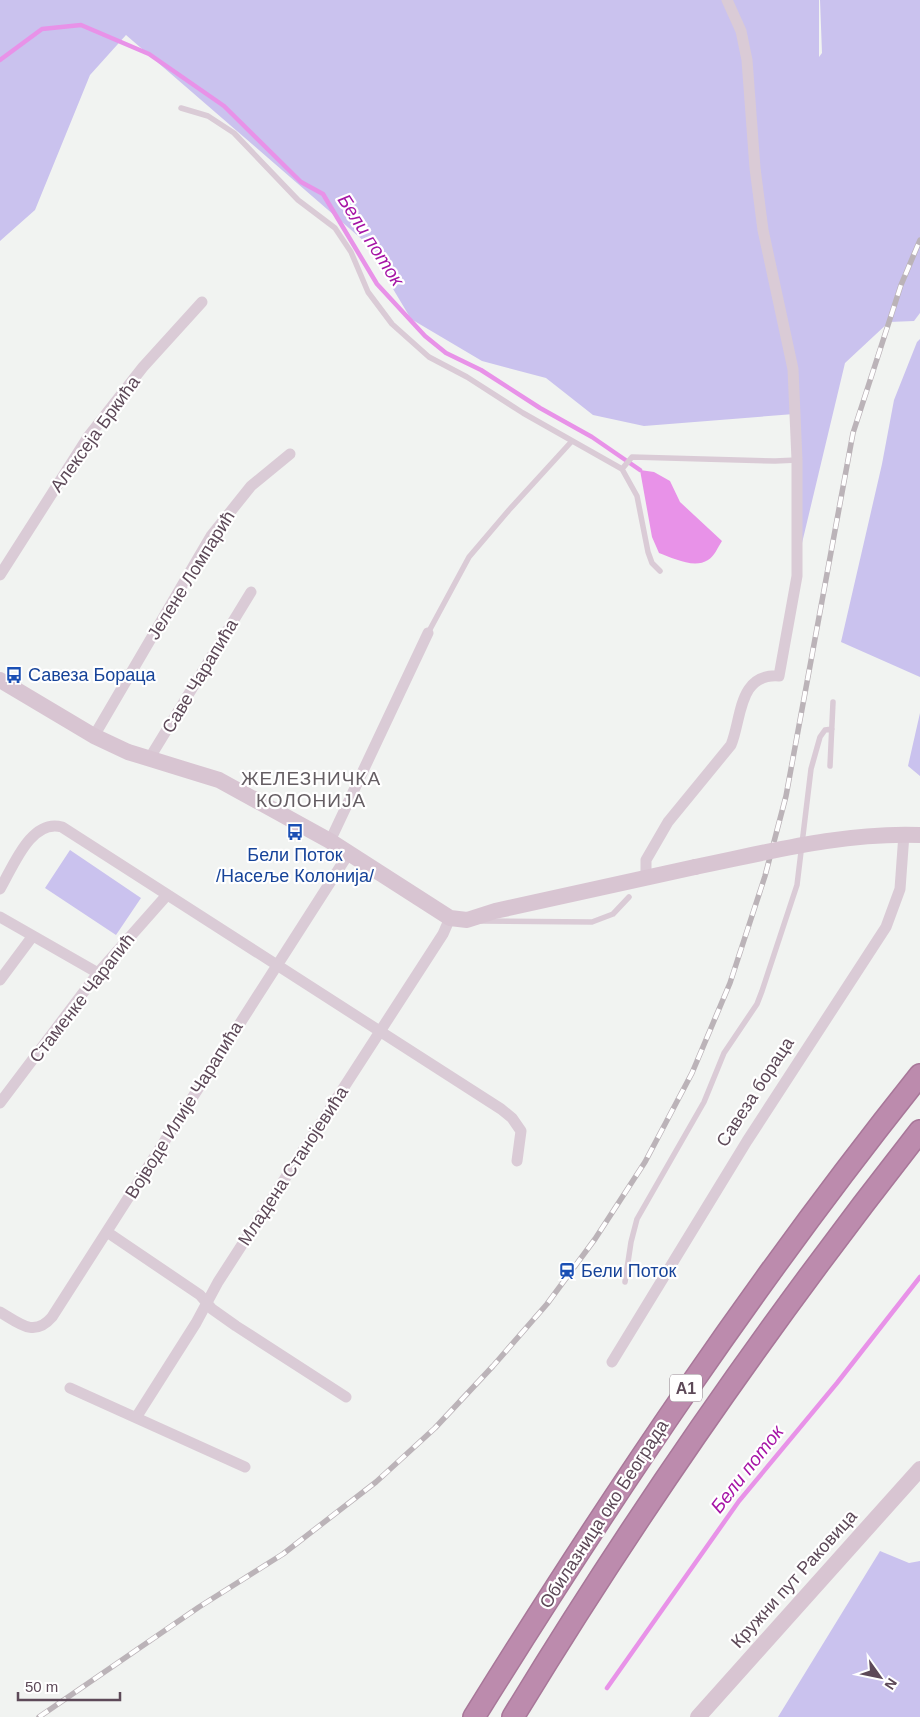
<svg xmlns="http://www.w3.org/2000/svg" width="920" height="1717" viewBox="0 0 920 1717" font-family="Arial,sans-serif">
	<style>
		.green { fill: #cac2ee }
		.water { fill: #e892e8 }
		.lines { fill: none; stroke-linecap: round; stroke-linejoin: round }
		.stream { stroke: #e892e8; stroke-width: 4.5 }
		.highway-casing { stroke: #a87799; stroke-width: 24 }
		.lane { stroke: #dacbd6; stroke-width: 5.5 }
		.street { stroke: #dacbd6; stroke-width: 11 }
		.secondary { stroke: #d8c5d2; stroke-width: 16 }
		.highway { stroke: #bc8bad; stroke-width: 21 }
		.rail-casing { stroke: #bbb3b8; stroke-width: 5.5 }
		.rail { stroke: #fff; stroke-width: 4; stroke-dasharray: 11; stroke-linecap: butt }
		.secondary-bridge { stroke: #d8c5d2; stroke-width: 16 }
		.labels { text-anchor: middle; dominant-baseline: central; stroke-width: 4.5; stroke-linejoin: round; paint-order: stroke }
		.shield { fill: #fff; stroke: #8e808a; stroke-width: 1 }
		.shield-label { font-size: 16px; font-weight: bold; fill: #5d4958 }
		.street-label { font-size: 18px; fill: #5d4958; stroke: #fff }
		.transit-label { font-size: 18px; fill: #164399; stroke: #fff; text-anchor: start }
		.water-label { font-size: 19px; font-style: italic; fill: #a614a6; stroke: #fff }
		.neighbourhood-label { font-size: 19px; letter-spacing: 1px; fill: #655e63; stroke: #fff }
	</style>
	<rect width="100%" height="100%" fill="#f1f3f1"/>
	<path class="green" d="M0 0H819V57L822 53 820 0H920V313L914 321 889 322 845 363 797 564 794 414 644 426 593 415 546 378 482 361 411 319 365 242 126 35 90 75 35 210 0 241Z
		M920 339V677L841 642 882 464 894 400 917 342Z
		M920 713V776L908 766Z
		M70 850 141 898 116 935 45 888Z
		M880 1551 909 1563 920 1561V1717H778Z"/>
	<path class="water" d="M640 470 654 472 670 481 680 502 722 541C718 547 714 557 708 560 694 569 673 558 659 553L652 537Z"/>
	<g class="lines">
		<path class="stream" d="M0 60 42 29 81 25 149 54 224 106 301 182 323 194 377 284 425 336 446 353 481 370 540 408 592 437 640 470
			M607 1688 739 1501 837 1383 920 1277"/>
		<g class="highway-casing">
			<path id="highway" d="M474 1717C612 1495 757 1279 920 1075
				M513 1717C637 1513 773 1318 920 1131"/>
		</g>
		<path class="lane" d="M181 108 208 116 234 133 298 200 335 228 351 252 368 292 392 324 429 357 467 377 523 413 622 469 637 496 648 552 652 563 660 571
			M622 469 632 457 775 461 797 460
			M428 633 469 557 509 510 572 441
			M830 766 833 702
			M481 921 592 922 613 914 629 897
			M625 1282 631 1242 637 1219 704 1102 724 1053 757 1004 762 991 797 885 811 769 820 737 825 730 832 729"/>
		<path class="street" d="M0 575 88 437 143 367 202 302
			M94 736 211 536 251 486 290 454
			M149 759 251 592
			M330 841 428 633
			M646 877V860L668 822 731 745C742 718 738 673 779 676L797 576V460L793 369 763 230 755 168 747 60 741 31 727 0
			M0 889C13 867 31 818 62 827L501 1109 512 1118 521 1131 517 1161
			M0 917 98 973
			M0 980 32 937
			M0 1103 98 973 167 895
			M107 1232 200 1295 212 1309 236 1326 346 1397
			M0 1312C19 1323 34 1338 52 1317L349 853
			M612 1362 747 1141 886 927 900 889 904 834
			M70 1388 245 1467
			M137 1416 196 1323 218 1282 443 934 450 918"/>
		<path class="secondary" d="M0 680 94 736 128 752 219 780 330 841 450 918 467 920 495 911 695 867
			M698 1717 920 1469"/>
		<use href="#highway" class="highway"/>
		<g class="rail-casing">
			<path id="rail" d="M39 1717 199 1607 283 1554 376 1482 435 1428 493 1366 547 1304 595 1239 645 1162 692 1073 730 983 765 876 786 796 853 433 901 285 920 240"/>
		</g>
		<use href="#rail" class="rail"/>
		<path class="secondary-bridge" d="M695 867C769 852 844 832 920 835"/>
	</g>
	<defs>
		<g id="bus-bare" transform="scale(1.35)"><path d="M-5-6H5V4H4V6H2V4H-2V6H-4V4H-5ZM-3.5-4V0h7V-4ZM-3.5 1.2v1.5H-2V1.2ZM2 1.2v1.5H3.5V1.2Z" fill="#1a4fb4" stroke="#fff" stroke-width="2.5" paint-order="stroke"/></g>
		<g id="station-bare" transform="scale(1.35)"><path d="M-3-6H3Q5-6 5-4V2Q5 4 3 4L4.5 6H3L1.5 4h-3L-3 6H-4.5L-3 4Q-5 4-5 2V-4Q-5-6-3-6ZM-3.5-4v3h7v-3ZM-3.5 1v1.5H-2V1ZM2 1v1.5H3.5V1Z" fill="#1a4fb4" stroke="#fff" stroke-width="2.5" paint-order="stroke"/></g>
	</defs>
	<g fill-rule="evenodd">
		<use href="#bus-bare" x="14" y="675"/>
		<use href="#bus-bare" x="295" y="832"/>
		<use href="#station-bare" x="567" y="1271"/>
	</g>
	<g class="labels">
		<rect class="shield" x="670" y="1374.5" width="32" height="27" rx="4"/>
		<g class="shield-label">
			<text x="686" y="1388">A1</text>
		</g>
		<g class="street-label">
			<text transform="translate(95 434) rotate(-54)">Алексеја Бркића</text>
			<text transform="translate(191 575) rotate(-58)">Јелене Ломпарић</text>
			<text transform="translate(200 676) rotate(-59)">Саве Чарапића</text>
			<text transform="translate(82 998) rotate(-52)">Стаменке Чарапић</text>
			<text transform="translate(755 1092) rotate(-57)">Савеза бораца</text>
			<text transform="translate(184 1110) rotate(-58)">Војводе Илије Чарапића</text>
			<text transform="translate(293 1166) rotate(-57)">Младена Станојевића</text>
			<text transform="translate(604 1514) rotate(-57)">Обилазница око Београда</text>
			<text transform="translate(794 1579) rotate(-48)">Кружни пут Раковица</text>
		</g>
		<g class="transit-label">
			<text x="28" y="675">Савеза Бораца</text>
			<text x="295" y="855" text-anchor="middle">Бели Поток<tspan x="295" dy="21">/Насеље Колонија/</tspan></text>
			<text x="581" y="1271">Бели Поток</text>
		</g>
		<g class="water-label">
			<text transform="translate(371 240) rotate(57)">Бели поток</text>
			<text transform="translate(747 1469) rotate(-52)">Бели поток</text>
		</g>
		<g class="neighbourhood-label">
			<text x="311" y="778">ЖЕЛЕЗНИЧКА<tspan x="311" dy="22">КОЛОНИЈА</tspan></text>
		</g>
	</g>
	<g transform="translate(880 1677) rotate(123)" stroke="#ffffff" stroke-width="4" paint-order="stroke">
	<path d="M0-4L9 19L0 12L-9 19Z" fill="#5d4958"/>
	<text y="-8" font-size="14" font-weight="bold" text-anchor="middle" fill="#5d4958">N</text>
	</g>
	<path d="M18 1692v8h102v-8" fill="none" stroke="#5d4958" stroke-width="2.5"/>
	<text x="25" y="1692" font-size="15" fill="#5d4958" stroke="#ffffff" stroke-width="4" paint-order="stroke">50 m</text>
</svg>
